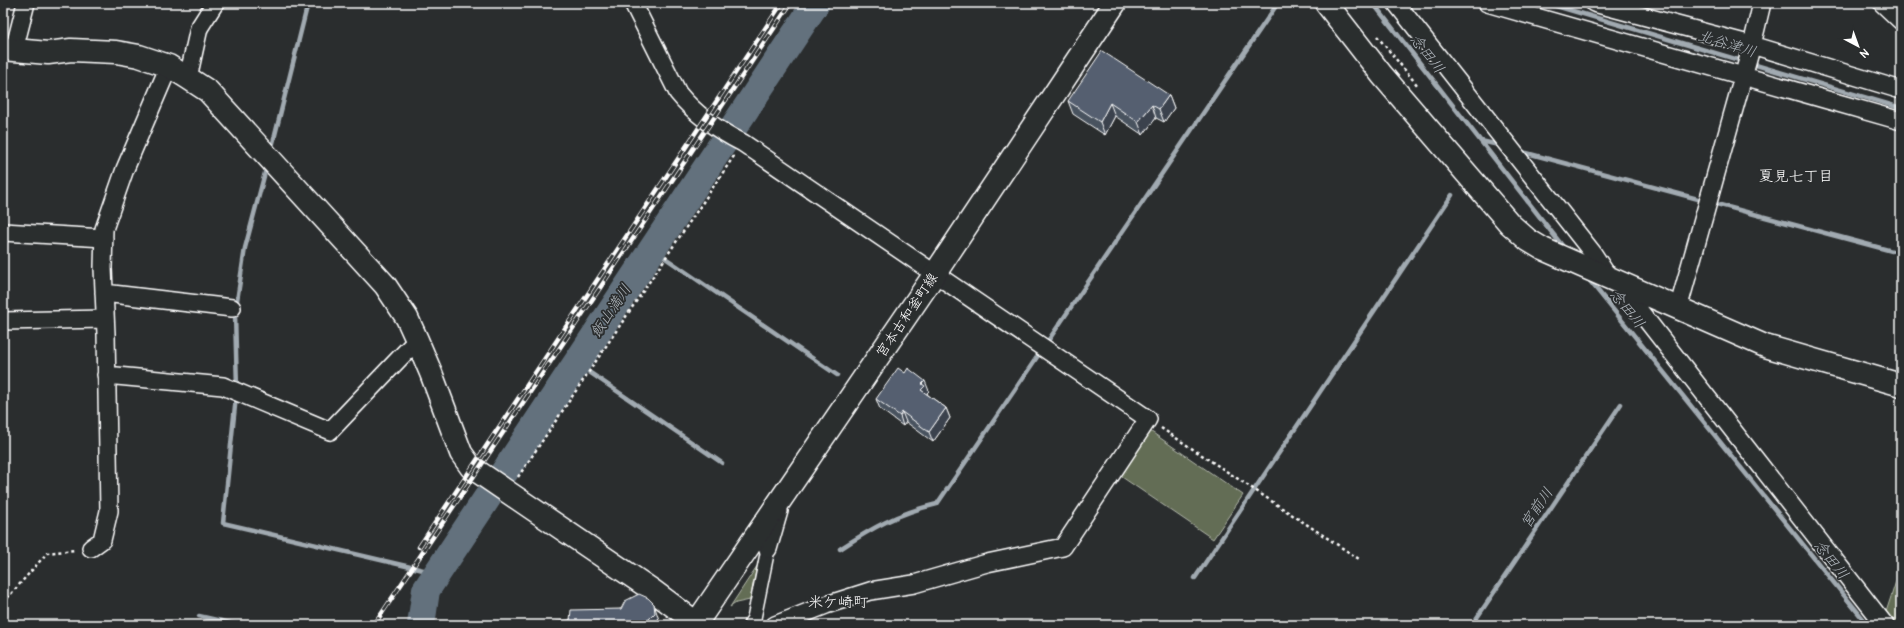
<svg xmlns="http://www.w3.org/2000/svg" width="1904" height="628" viewBox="0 0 1904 628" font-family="Pangolin,'Klee One',sans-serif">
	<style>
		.green { fill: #636d54; stroke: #b1b6aa }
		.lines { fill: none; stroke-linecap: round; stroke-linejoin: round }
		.stream { stroke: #a1aab1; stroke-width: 4.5 }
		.river { stroke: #63717d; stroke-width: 28 }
		.pedestrian-casing { stroke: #fff; stroke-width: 16 }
		.minor-casing { stroke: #fff; stroke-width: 20 }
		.tertiary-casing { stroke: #fff; stroke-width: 25 }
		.path { stroke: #fff; stroke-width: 2.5; stroke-dasharray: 3 3; stroke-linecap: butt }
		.pedestrian { stroke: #2a2d2e; stroke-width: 13 }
		.minor { stroke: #2a2d2e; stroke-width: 17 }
		.tertiary { stroke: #2a2d2e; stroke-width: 22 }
		.rail-casing { stroke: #fff; stroke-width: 4.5 }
		.rail { stroke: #2a2d2e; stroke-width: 3; stroke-dasharray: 9; stroke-linecap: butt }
		.wall { fill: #48525f; stroke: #fff }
		.shaded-wall { fill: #3b424e; stroke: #fff }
		.building { fill: #545f6f; stroke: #fff }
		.labels { text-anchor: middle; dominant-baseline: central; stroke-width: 3.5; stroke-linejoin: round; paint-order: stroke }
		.street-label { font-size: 14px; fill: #fff; stroke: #2a2d2e }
		.water-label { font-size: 15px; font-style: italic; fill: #b1b8be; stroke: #2a2d2e }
		.neighbourhood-label { font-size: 15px; fill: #fff; stroke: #2a2d2e }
	</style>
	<rect width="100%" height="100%" fill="#2a2d2e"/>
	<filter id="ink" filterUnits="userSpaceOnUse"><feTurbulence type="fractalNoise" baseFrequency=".025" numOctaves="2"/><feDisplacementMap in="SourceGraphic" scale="8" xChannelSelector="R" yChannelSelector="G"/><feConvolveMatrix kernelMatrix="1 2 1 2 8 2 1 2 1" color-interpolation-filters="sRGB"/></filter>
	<g filter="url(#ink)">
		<path class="green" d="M1150 431 1243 495 1213 539 1119 475Z
			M757 566 750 600 736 603 730 607Z
			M1901 566V625H1896L1886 612Z"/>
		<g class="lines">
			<path class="stream" d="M1373 3 1564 248
				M1546 3 1901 108
				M1481 141 1503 146
				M271 151 308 3
				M1519 151 1892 251
				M652 249 837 375
				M1586 276 1868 625
				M576 363 722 463
				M237 388 235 314 245 248 267 165
				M236 396 223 523 436 573
				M840 549C872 528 898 513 937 504L1278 3
				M1195 578 1452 195
				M199 616 239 625
				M1472 625 1621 404"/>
			<path class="river" d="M421 625 426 590 816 3"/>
			<g class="pedestrian-casing">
				<path id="pedestrian" d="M753 623 768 549"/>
			</g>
			<g class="minor-casing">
				<path id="minor" d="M633 3 678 93C695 114 719 131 743 143L1148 419 1063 547 987 563 914 584 870 591 826 605 775 625
					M1396 3 1592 252 1609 278
					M1487 3 1901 121
					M1594 3 1752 45 1901 90
					M1882 3 1901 21
					M14 50 26 3
					M188 78 199 28 215 3
					M3 232 104 238
					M1626 285 1635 305 1885 625
					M104 293 232 308
					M1678 309 1752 45 1762 3
					M3 321 105 319
					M106 375 223 386 330 431 417 340
					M91 548 102 540 109 511 106 334 103 268 104 229 125 169 169 66
					M768 549 779 511
					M752 625 753 623"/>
			</g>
			<g class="tertiary-casing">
				<path id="tertiary" d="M1326 3 1382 75 1510 224 1528 240 1543 249 1765 346 1901 385
					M3 49 48 53 71 50 116 52 139 56 169 66 188 78 208 91 385 285 407 318 417 340 431 373 461 453 471 467 652 590 699 625
					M695 625 928 284 1115 3"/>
			</g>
			<path class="path" d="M1377 36 1418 86
				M1161 428 1359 559
				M518 477 734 156
				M3 603 47 553 75 550"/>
			<use href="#pedestrian" class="pedestrian"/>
			<use href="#minor" class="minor"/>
			<use href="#tertiary" class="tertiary"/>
			<g class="rail-casing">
				<path id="rail" d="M419 547 782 3
					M374 625 791 3"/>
			</g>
			<use href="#rail" class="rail"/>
		</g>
		<path class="wall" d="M1169 95 1174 108 1164 122 1156 118 1143 135 1115 116 1105 135 1073 114 1068 101Z
			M929 391 927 393 928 395 946 408 950 418 933 442 906 422 903 426 880 409 876 399Z
			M621 609 658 617 660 625H555L570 620Z"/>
		<path class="shaded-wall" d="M1169 95 1174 108 1164 122 1159 109Z
			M1110 103 1115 116 1105 135 1100 122Z
			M1152 105 1156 118 1143 135 1138 122Z
			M925 381 929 391 927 393 928 396 921 390 922 384Z
			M946 408 950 418 933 442 929 432Z
			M902 412 906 422 903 426 900 416Z
			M654 604 658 617 660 625H647L646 622Z"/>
		<path class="building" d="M1102 51 1169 95 1159 109 1152 105 1138 122 1110 103 1100 122 1068 101Z
			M898 368 905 373 908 368 925 381 922 384 925 386 921 390 946 408 929 432 902 412 900 416 876 399Z
			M639 594 648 598 654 604 655 613 646 622 634 624V625H555V622L570 620 571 610 621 609 625 601Z"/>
	</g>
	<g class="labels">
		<g class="street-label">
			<text transform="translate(907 315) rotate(-56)">宮本古和釜町線</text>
		</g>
		<g class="water-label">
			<text transform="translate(1727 44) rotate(17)">北谷津川</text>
			<text transform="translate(1427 54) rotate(52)">念田川</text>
			<text transform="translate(1627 309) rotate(51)">念田川</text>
			<text transform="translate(611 311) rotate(-56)">飯山満川</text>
			<text transform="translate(1537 508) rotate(-56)">宮前川</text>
			<text transform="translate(1831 560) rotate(51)">念田川</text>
		</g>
		<g class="neighbourhood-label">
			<text x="1796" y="176">夏見七丁目</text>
			<text x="838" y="602">米ケ崎町</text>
		</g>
	</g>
	<rect width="1904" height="628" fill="none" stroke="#2a2d2e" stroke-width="16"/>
	<rect x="8" y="8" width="1888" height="612" fill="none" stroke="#fff" stroke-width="1.5" filter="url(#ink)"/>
	<g transform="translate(1858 46) rotate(139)" stroke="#2a2d2e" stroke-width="3" paint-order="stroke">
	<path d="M0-3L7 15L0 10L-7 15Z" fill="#ffffff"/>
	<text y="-6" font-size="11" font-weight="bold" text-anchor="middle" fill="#ffffff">N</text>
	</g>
</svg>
